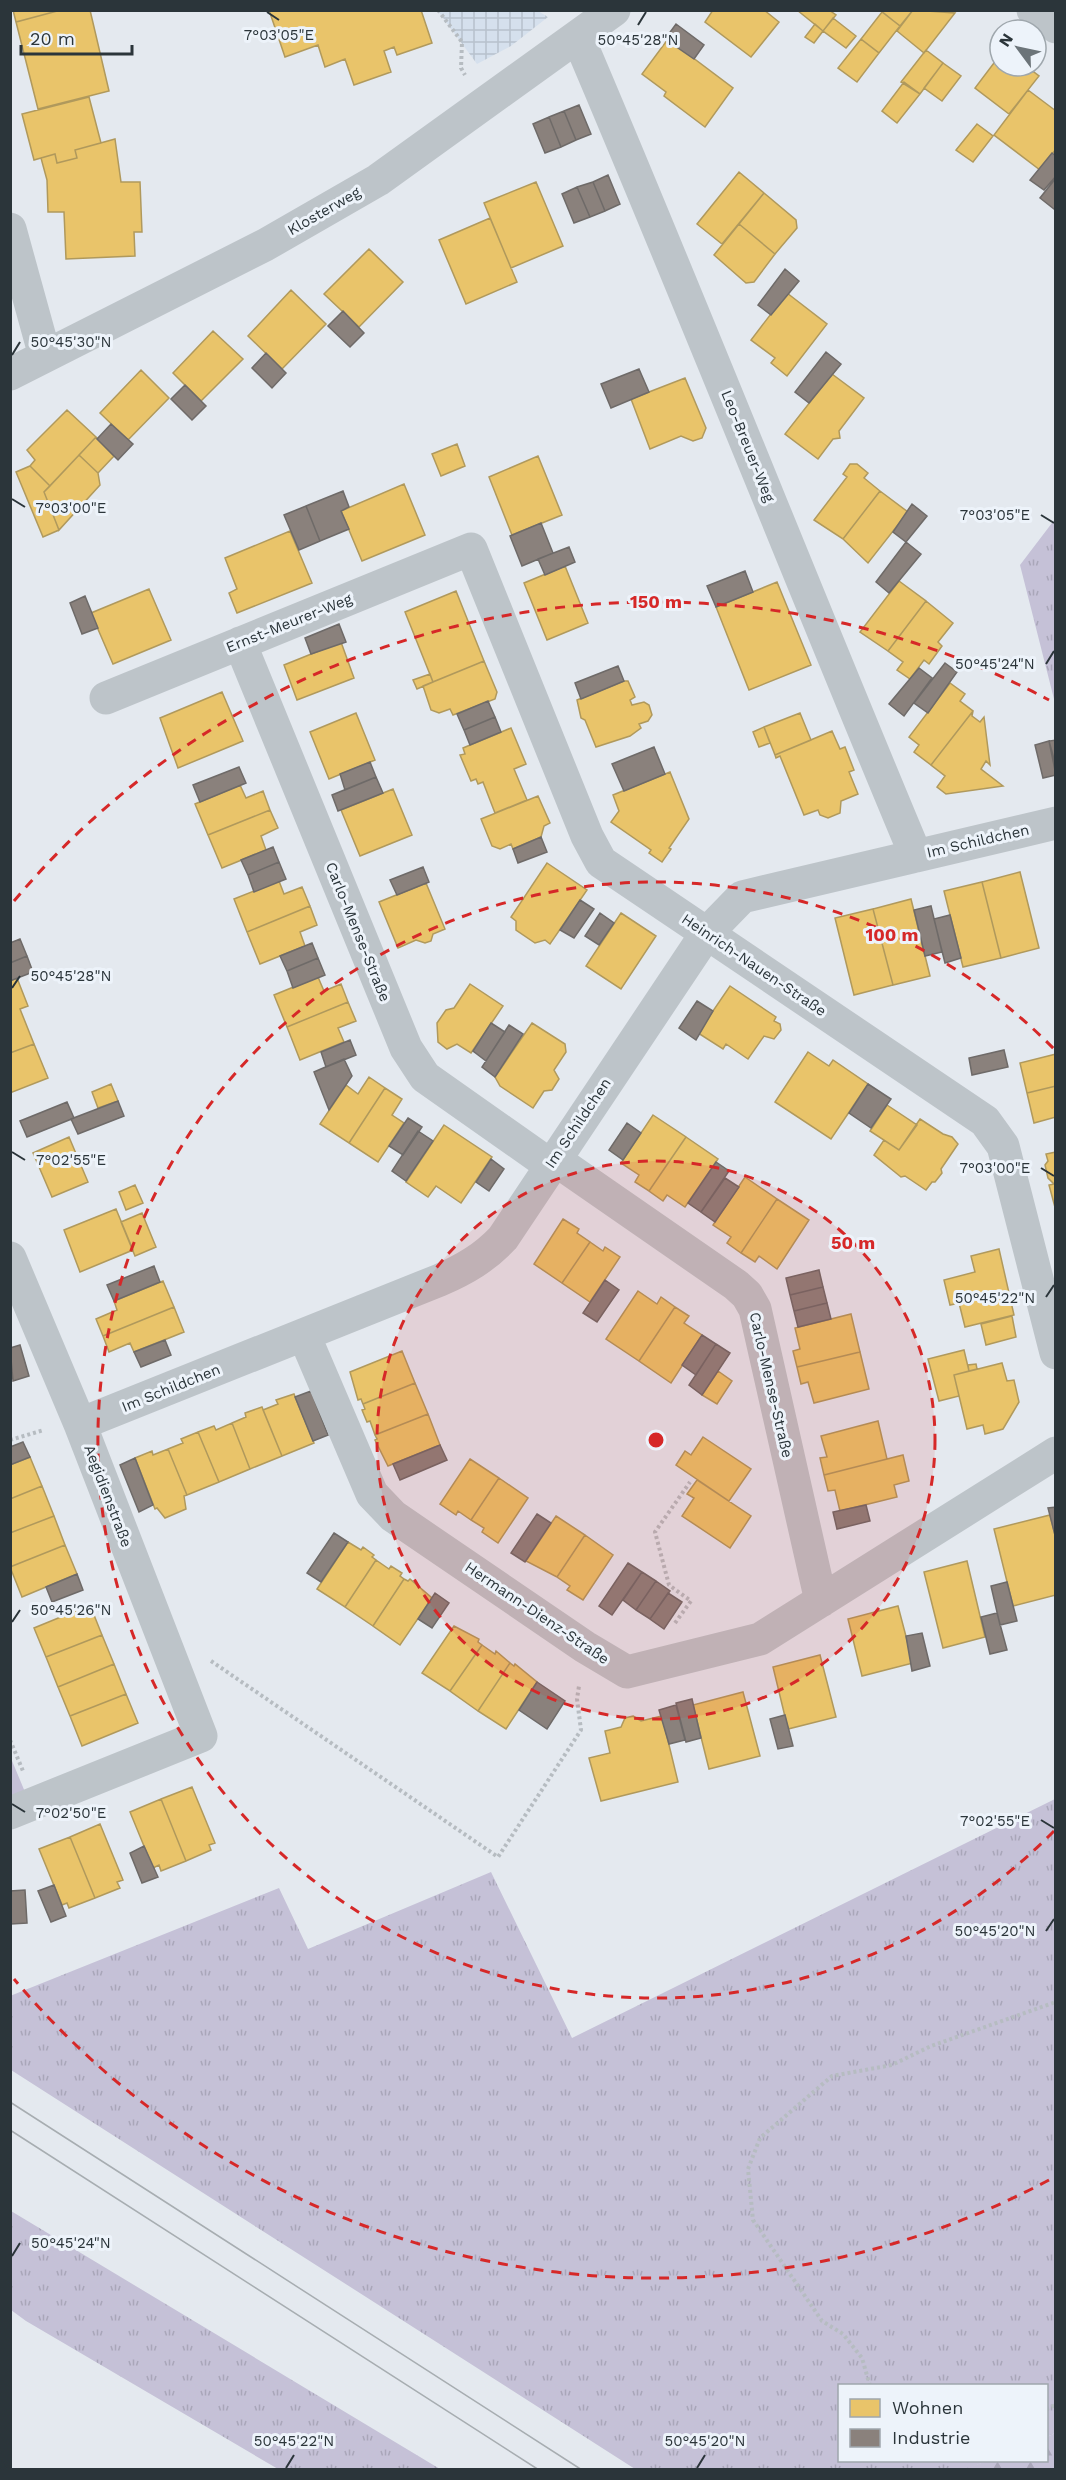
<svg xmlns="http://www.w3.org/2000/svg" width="1066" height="2480" viewBox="0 0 1066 2480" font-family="'Work Sans',sans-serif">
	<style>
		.grass { fill: url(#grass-tufts) }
		.forest { fill: url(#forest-firs) }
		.park { fill: #c5c1d7 }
		.plaza { fill: url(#plaza-grid) }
		.homes { fill: #e9c46a; stroke: #b0995c; stroke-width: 1.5 }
		.industry { fill: #8a817c; stroke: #6e6a68; stroke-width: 1.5 }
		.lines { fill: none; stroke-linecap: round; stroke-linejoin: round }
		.path { stroke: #b6bcc1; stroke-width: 4; stroke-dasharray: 3 3; stroke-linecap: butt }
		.minor { stroke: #bdc4c9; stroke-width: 33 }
		.tram { stroke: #a7adb1; stroke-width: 1.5 }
		.ticks { fill: none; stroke: #2b353a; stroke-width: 2 }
		.ring { fill: none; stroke: #d62828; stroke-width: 3; stroke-dasharray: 10 8 }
		.labels { text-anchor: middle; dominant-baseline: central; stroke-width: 6; stroke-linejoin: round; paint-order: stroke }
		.street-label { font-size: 15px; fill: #2b353a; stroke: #edf3fa }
		.ticks-label { font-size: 15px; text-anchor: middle; fill: #2b353a; stroke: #edf3fa; stroke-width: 6; stroke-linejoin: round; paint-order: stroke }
		.centre { fill: #d62828; stroke: #edf3fa; stroke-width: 3 }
		.ring-label { font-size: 18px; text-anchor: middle; font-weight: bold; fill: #d62828; stroke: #edf3fa; stroke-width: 6; stroke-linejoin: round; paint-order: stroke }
	</style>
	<defs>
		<pattern id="grass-tufts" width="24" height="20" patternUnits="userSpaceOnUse" patternTransform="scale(1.5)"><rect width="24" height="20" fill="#c5c1d7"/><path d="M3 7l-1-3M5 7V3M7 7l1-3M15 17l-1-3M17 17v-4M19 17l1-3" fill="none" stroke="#a9a6b9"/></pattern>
		<pattern id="forest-firs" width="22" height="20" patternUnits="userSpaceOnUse" patternTransform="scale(1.5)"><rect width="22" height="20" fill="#c5c1d7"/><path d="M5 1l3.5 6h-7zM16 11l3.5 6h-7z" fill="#a9a6b9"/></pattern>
		<pattern id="plaza-grid" width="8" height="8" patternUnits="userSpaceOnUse" patternTransform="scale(1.5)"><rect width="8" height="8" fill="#d5e0ed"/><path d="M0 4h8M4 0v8" fill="none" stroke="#b7c1cc"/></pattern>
	</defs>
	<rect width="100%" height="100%" fill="#e4e9ef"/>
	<path class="grass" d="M1055 519V703L1020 565Z
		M1055 1799V2433L1047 2437 1046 2386H840V2460L987 2461 964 2470 635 2469 11 2070 10 1996 279 1888 308 1949 491 1872 572 2038Z
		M11 2211 440 2469H278L26 2321 11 2310Z"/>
	<path class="forest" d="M1055 2433V2469H964L987 2461 1046 2460 1047 2437Z"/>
	<path class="park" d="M10 1756 25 1792 10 1797Z"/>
	<path class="plaza" d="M438 11H538L548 17 511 46 477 64Z"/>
	<path class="homes" d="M13 10H61L16 22Z
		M61 10H90L109 91 38 109 16 22Z
		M269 10H421L432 43 397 55 394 47 384 51 391 72 354 85 345 59 325 67 318 45 285 57Z
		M713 10H764L779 22 751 57 705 22Z
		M797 10H829L836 15 823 31Z
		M880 10H913L900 26Z
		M913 10 955 13 924 53 897 31Z
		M882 12 900 26 879 53 861 39Z
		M833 18 856 36 846 48 823 31Z
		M815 24 823 31 814 43 805 37Z
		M668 39 733 88 705 127 664 96 666 92 642 74Z
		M861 39 879 53 857 82 838 68Z
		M926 50 943 63 920 94 901 82Z
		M1000 55V66H1026L1039 76 1009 114 975 88Z
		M943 63 961 76 942 101 924 88Z
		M904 82 920 94 897 123 882 111Z
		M1028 90 1056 111V149L1040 170 994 135Z
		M89 97 101 143 75 150 77 158 57 163 55 154 34 160 22 114Z
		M977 124 993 136 973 162 956 150Z
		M115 139 121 182H140L142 232H134L135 256 66 259 64 212H48L47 180 41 158 55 154 57 163 77 158 75 150Z
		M739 172 764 193 722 244 697 224Z
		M536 182 563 246 511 268 484 203Z
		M764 193 796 220 797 228 775 254 739 224Z
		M490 218 517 282 466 304 439 240Z
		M739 224 775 254 754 282 746 283 714 255Z
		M369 249 403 282 359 327 324 294Z
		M291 290 326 324 282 369 248 336Z
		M787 293 827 324 787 376 771 363 775 358 751 340Z
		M213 331 243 359 201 401 173 373Z
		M141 370 169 398 128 440 100 413Z
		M832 374 864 398 839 431 840 438 833 439 818 459 785 434Z
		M685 378 706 428 702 438 693 441 681 436 650 449 631 399Z
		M67 410 96 437 50 486 30 466 35 460 27 450Z
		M96 437 114 456 98 473 79 455Z
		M457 444 465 466 441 476 432 454Z
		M79 455 98 473 100 485 59 530 44 492Z
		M538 456 562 515 512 535 489 477Z
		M850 464H857L868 473 864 478 880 491 843 539 814 520 847 477 843 474Z
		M30 466 50 486 44 492 59 530 43 537 16 472Z
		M404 484 425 535 362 561 341 511Z
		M880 491 908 512 868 563 843 539Z
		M290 531 312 583 237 613 229 593 237 589 225 558Z
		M565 566 588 623 547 640 524 583Z
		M899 581 926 601 888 651 860 632Z
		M777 582 811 665 749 690 716 607Z
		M149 589 171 640 113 664 91 613Z
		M456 591 484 661 433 682 405 612Z
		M926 601 953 623 938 642 942 646 929 664 924 660 910 679 897 670 903 662 888 651Z
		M341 642 354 678 297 700 284 665Z
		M484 661 497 692 495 699 453 715 450 709 439 713 431 710 423 686Z
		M430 674 433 682 417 689 413 680Z
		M624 681H628L635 697 630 700 632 705 644 702 649 705 652 715 648 721 639 724 641 728 630 736 596 747 585 720 581 718 577 700Z
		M950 683 965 694 960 701 973 711 931 765 914 752 919 745 909 737Z
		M222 692 243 741 178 768 160 718Z
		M973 711 972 716 980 722 984 717 990 765 986 761 981 769 1003 786 946 794 937 787 945 776 931 765Z
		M356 713 375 760 329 779 310 732Z
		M800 713 811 740 775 755 764 727Z
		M764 727 770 743 759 747 753 732Z
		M511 728 526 764 514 769 527 800 495 813 483 782 478 784 476 779 471 781 460 755 465 754 463 748Z
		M832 731 840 749 845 747 854 770 849 772 858 794 841 801 840 813 828 818 820 815 818 810 804 815 780 756 776 758 775 755Z
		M670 772 689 819 669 848 671 849 662 862 649 853 651 850 611 822 619 811 613 795Z
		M240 785 246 798 263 791 270 810 208 835 195 804Z
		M393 789 412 835 360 856 341 810Z
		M538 796 550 823 544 826 541 837 513 849 511 844 500 849 492 846 481 819Z
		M270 810 278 828 261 836 266 850 222 868 208 835Z
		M547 863 587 890 550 944 545 940 535 943 516 930V921L511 917Z
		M1020 872 1039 948 1001 958 982 882Z
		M279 881 284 894 302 887 310 906 247 932 234 899Z
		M982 882 1001 958 963 967 944 891Z
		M426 883 445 929 433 934 431 941 425 943 416 940 398 948 379 902Z
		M911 899 930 976 893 985 873 909Z
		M310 906 317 925 300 932 305 946 260 964 247 932Z
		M873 909 893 985 854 995 835 918Z
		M621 913 656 936 621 989 586 966Z
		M318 977 324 991 341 984 348 1002 287 1027 274 995Z
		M17 978 28 1006 20 1009 34 1044 10 1053V981Z
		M470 984 503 1006 471 1053 457 1044 447 1049 438 1042 437 1023 446 1010 454 1008Z
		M730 986 776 1017 774 1021 780 1024 781 1030 774 1039 764 1036 748 1059 726 1044 723 1049 698 1033Z
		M348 1002 356 1021 338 1028 344 1042 300 1060 287 1027Z
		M532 1023 565 1044 566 1052 554 1070 559 1079 552 1090 544 1091 533 1108 500 1086 495 1077Z
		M34 1044 48 1078 10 1093V1053Z
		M808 1052 829 1066 833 1060 868 1084 831 1139 775 1102Z
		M1056 1054V1086L1027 1093 1020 1063Z
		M369 1077 385 1088 349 1143 320 1124 346 1085 358 1094Z
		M111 1084 118 1101 98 1108 92 1092Z
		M1056 1086V1117L1034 1123 1027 1093Z
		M385 1088 402 1099 392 1115 404 1123 378 1162 349 1143Z
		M887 1105 917 1125 899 1150 870 1131Z
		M653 1115 686 1137 649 1191 635 1182 639 1175 621 1163Z
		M920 1119 943 1134 952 1137 958 1144 941 1169 942 1173 935 1182H932L926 1190 905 1176 901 1177 874 1155 884 1140 899 1150Z
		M444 1125 492 1157 461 1203 436 1186 428 1197 406 1182Z
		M69 1137 88 1182 52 1197 33 1153Z
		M686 1137 718 1159 685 1207 667 1195 663 1201 649 1191Z
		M1056 1152V1184H1054L1048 1178 1045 1165 1048 1161 1046 1154Z
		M745 1177 777 1199 741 1253 727 1243 731 1237 713 1225Z
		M1054 1184H1056V1211L1049 1185Z
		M135 1185 143 1203 126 1210 119 1192Z
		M777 1199 809 1220 777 1269 759 1256 755 1262 741 1253Z
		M116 1209 133 1250 80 1272 64 1230Z
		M142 1213 156 1247 135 1256 121 1222Z
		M563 1219 579 1229 577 1233 590 1242 562 1283 534 1264Z
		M590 1242 603 1251 605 1247 620 1257 590 1302 562 1283Z
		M999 1249 1014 1315 965 1327 959 1303 950 1305 944 1280 975 1272 971 1256Z
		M163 1281 174 1307 103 1336 96 1319 117 1310 114 1301Z
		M638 1291 657 1304 661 1297 675 1307 639 1361 606 1339Z
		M174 1307 184 1332 134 1352 130 1343 109 1352 103 1336Z
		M675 1307 689 1316 684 1323 702 1335 671 1383 639 1361Z
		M851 1314 860 1352 797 1367 793 1351 800 1349 795 1328Z
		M1012 1316 1016 1337 986 1345 981 1324Z
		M964 1350 969 1371 954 1375 959 1396 939 1401 928 1359Z
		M402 1351 415 1383 363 1404 361 1399 358 1400 350 1372Z
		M860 1352 869 1389 814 1403 808 1382 801 1384 797 1367Z
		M1002 1363 1007 1381 1014 1380 1019 1402 1003 1429 985 1434 983 1425 967 1429 954 1375Z
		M976 1364 977 1369 969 1371 968 1365Z
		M718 1371 732 1381 717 1404 702 1395Z
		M415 1383 428 1414 375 1435 370 1421 367 1422 362 1410 365 1409 363 1404Z
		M294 1394 314 1443 282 1456 263 1410 278 1404 276 1400Z
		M262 1407 282 1456 250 1469 232 1423 246 1417 245 1413Z
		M428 1414 440 1445 388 1466 375 1440 377 1439 375 1435Z
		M878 1421 887 1459 824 1475 820 1458 827 1457 821 1436Z
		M232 1423 250 1469 219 1482 198 1432 214 1426 216 1430Z
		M198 1432 219 1482 187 1495 168 1449 183 1443 181 1439Z
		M703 1437 751 1469 729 1501 676 1465 685 1451 691 1455Z
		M168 1449 187 1495 184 1496 186 1509 165 1518 157 1508 155 1509 135 1458 152 1451 153 1455Z
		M903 1455 909 1481 894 1485 897 1497 840 1511 835 1490 828 1491 824 1475Z
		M30 1457 42 1486 10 1499V1465Z
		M470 1459 499 1478 471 1520 458 1511 456 1515 440 1504Z
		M499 1478 528 1498 498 1543 482 1532 484 1528 471 1520Z
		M697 1480 751 1516 730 1548 682 1516 694 1498 687 1494Z
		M42 1486 54 1516 10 1533V1499Z
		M1050 1515 1056 1539V1595L1013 1606 994 1529Z
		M54 1516 65 1545 10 1567V1533Z
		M556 1516 585 1535 557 1577 526 1561Z
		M585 1535 613 1555 583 1600 567 1590 570 1586 557 1577Z
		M348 1542 361 1550 363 1547 374 1555 372 1557 376 1560 345 1607 317 1589Z
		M65 1545 77 1574 22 1597 10 1567Z
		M376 1560 389 1569 391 1566 402 1573 400 1576 404 1579 373 1626 345 1607Z
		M967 1561 985 1637 943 1648 924 1572Z
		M404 1579 408 1581 410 1579 432 1598 400 1645 373 1626Z
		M90 1605 102 1635 46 1657 34 1628Z
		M898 1606 913 1663 862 1676 848 1619Z
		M454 1626 479 1639 478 1642 482 1645 450 1691 422 1673Z
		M102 1635 114 1664 58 1687 46 1657Z
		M482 1645 495 1654 496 1651 510 1663 478 1711 450 1691Z
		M820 1655 836 1717 788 1729 773 1667Z
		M510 1663 514 1666 515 1664 537 1682 506 1729 478 1711Z
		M114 1664 126 1694 70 1716 58 1687Z
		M743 1692 760 1756 709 1769 693 1705Z
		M126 1694 138 1723 82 1746 70 1716Z
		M633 1716 641 1721 662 1716 678 1782 601 1801 589 1758 610 1753 605 1731 621 1727 625 1718Z
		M192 1787 215 1843 209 1845 211 1850 186 1861 161 1799Z
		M161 1799 186 1861 161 1871 159 1865 153 1868 130 1812Z
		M100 1824 123 1880 117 1882 120 1888 95 1898 70 1837Z
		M70 1837 95 1898 69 1908 67 1903 62 1905 39 1849Z"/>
	<path class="industry" d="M676 24 704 45 694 59 665 39Z
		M579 105 591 134 576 140 564 111Z
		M564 111 576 140 561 147 549 117Z
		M549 117 561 147 545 153 533 124Z
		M1052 153 1056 156V176L1044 190 1030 180Z
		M608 175 620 204 605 211 593 182Z
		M1056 178V207L1054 209 1040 198Z
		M593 182 605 211 590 217 577 187Z
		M577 187 590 217 574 223 562 194Z
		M785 269 799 281 771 315 758 305Z
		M343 311 364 333 350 347 328 326Z
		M826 352 841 364 809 403 795 392Z
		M266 353 286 373 272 388 252 368Z
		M639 369 649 392 611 408 601 384Z
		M185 385 206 406 192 420 171 399Z
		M111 424 133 444 118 460 97 439Z
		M343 491 349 507 341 511 349 529 320 541 306 506Z
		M912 504 927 516 906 542 893 532Z
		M306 506 320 541 299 550 284 515Z
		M541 523 553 553 522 566 510 536Z
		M906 542 921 554 889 593 876 582Z
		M569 547 575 562 545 575 538 559Z
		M745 571 753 592 716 607 707 586Z
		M85 596 98 628 82 634 70 603Z
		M339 624 346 642 311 654 305 638Z
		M945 663 957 672 928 713 914 703Z
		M618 666 624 681 581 699 575 683Z
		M919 668 932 678 904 716 889 704Z
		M488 701 495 717 464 730 457 714Z
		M495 717 501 732 470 745 464 730Z
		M1056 740V766L1049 741Z
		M1049 741 1056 775 1043 778 1035 745Z
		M654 747 665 774 624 791 612 764Z
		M370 762 376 777 345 790 340 774Z
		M239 767 246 783 200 802 193 785Z
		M376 777 383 793 338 811 332 795Z
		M541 837 547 852 518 863 513 849Z
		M273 847 279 862 248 875 241 860Z
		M279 862 286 879 254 892 248 875Z
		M423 867 429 882 397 895 390 880Z
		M580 900 594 909 574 938 560 930Z
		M931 906 942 952 925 956 914 910Z
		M600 913 614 923 599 945 585 936Z
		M950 915 961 958 945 963 934 919Z
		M20 939 27 956 10 963V943Z
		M312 943 318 958 287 971 280 956Z
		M27 956 33 972 10 981V963Z
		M318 958 325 975 293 988 287 971Z
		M697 1001 713 1011 696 1040 679 1028Z
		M491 1023 505 1032 486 1061 473 1051Z
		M509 1025 523 1034 495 1077 482 1067Z
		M350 1040 356 1055 326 1067 321 1052Z
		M1004 1050 1008 1067 972 1075 969 1058Z
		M344 1059 352 1076 329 1110 314 1072Z
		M868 1084 891 1099 871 1128 849 1113Z
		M118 1101 124 1116 78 1134 71 1119Z
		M67 1102 74 1118 27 1137 20 1121Z
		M408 1118 422 1127 403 1155 389 1146Z
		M627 1123 641 1133 623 1160 609 1150Z
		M418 1131 433 1141 406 1181 392 1171Z
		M491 1159 504 1169 489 1191 476 1182Z
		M716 1162 729 1171 701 1212 688 1203Z
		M725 1178 739 1187 715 1222 701 1212Z
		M154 1266 160 1282 114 1301 107 1285Z
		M819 1270 823 1287 790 1295 786 1278Z
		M605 1280 619 1290 597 1322 583 1313Z
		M823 1287 827 1303 794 1311 790 1295Z
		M827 1303 831 1319 798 1327 794 1311Z
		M702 1335 716 1344 696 1375 682 1365Z
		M165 1340 171 1355 141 1367 134 1352Z
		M716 1344 730 1353 702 1395 689 1385Z
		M20 1345 29 1376 13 1381 10 1348Z
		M311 1391 328 1435 313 1441 295 1397Z
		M23 1442 30 1457 10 1465V1447Z
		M440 1445 447 1460 400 1480 393 1464Z
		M135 1458 153 1505 139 1512 120 1465Z
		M866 1505 870 1521 837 1529 833 1512Z
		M1056 1507V1539L1048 1508Z
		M537 1514 551 1523 525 1562 511 1553Z
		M334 1533 348 1542 321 1582 307 1573Z
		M628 1563 642 1572 612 1615 599 1606Z
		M642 1572 656 1581 636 1610 623 1600Z
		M77 1574 83 1590 52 1602 46 1587Z
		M656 1581 670 1591 650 1619 636 1610Z
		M1007 1582 1017 1621 1000 1625 991 1586Z
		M435 1593 449 1603 432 1628 418 1619Z
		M668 1593 682 1602 664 1629 650 1619Z
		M997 1613 1007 1650 990 1654 981 1617Z
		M922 1633 930 1666 912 1671 906 1636Z
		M537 1682 565 1701 547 1729 519 1710Z
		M692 1699 701 1738 686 1742 676 1703Z
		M676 1705 685 1740 669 1744 659 1710Z
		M785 1715 793 1746 778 1749 770 1719Z
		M144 1846 158 1877 142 1883 130 1853Z
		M54 1885 66 1916 51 1922 38 1891Z
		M25 1890 27 1923 11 1924 10 1891Z"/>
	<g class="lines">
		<path class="path" d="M438 10 462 42 461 68 465 75
			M10 1440 44 1430
			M675 1623 691 1601 669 1585 655 1532 690 1482
			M211 1661 498 1857 581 1730 577 1699 579 1686
			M10 1740 23 1771
			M870 2386 862 2358 843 2334 822 2321 753 2220 748 2169 760 2138 832 2076 892 2065 931 2046 1056 2002
			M1046 2409 1056 2405
			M915 2460H918"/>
		<path class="minor" d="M1033 10 1056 27
			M578 37C694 309 802 584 916 856
			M10 229 45 356
			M10 374 265 245 378 180 614 10
			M240 643 406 1048 425 1077 550 1165
			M106 698 471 549 587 836 601 862 985 1121 1003 1146 1056 1353
			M554 1159 736 1285 747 1295 755 1309 821 1601
			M10 1258 80 1424 201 1736 10 1813
			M304 1335 372 1494 393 1516 585 1647 627 1672 760 1639 1056 1453
			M80 1424 440 1280C465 1269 484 1258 503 1238L706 934 742 897 1056 823"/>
		<path class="tram" d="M10 2102 582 2470
			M10 2130 539 2470"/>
	</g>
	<path class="ticks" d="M267 12 279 20M638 25 646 12M12 355 20 342M12 499 25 507M1041 515 1054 523M1046 664 1054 651M12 988 20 976M12 1152 25 1160M1041 1168 1054 1176M1046 1297 1054 1285M12 1622 20 1610M12 1804 25 1812M1041 1820 1054 1828M1046 1931 1054 1919M12 2256 20 2243M286 2468 294 2455M697 2468 705 2455"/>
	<circle cx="656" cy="1440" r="279" fill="#d62828" fill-opacity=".12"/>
	<g class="ring">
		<circle cx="656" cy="1440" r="279"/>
		<path d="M1054 1831A558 558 0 1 1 1054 1049"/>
		<path d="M1049 2180A838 838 0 0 1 14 1979M14 901A838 838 0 0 1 1049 700"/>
	</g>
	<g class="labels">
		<g class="street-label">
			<text transform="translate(324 211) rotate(-30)">Klosterweg</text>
			<text transform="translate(748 446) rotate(68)">Leo-Breuer-Weg</text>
			<text transform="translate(289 623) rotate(-22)">Ernst-Meurer-Weg</text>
			<text transform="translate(978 841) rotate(-13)">Im Schildchen</text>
			<text transform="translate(358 932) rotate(68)">Carlo-Mense-Straße</text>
			<text transform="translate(754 965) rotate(34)">Heinrich-Nauen-Straße</text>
			<text transform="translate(578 1123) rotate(-56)">Im Schildchen</text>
			<text transform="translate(771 1385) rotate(77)">Carlo-Mense-Straße</text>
			<text transform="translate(171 1388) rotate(-22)">Im Schildchen</text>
			<text transform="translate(108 1496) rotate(69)">Aegidienstraße</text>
			<text transform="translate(537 1613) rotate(34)">Hermann-Dienz-Straße</text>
		</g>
	</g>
	<g class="ticks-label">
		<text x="279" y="40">7°03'05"E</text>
		<text x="638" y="45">50°45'28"N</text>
		<text x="71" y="347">50°45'30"N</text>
		<text x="71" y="513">7°03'00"E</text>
		<text x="995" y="520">7°03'05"E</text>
		<text x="995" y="669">50°45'24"N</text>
		<text x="71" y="981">50°45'28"N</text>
		<text x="71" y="1165">7°02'55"E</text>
		<text x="995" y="1173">7°03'00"E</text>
		<text x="995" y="1303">50°45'22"N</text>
		<text x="71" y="1615">50°45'26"N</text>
		<text x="71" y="1818">7°02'50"E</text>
		<text x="995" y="1826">7°02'55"E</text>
		<text x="995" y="1936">50°45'20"N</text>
		<text x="71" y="2248">50°45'24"N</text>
		<text x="294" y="2446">50°45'22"N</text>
		<text x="705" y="2446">50°45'20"N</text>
	</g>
	<circle cx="656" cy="1440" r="9" class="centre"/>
	<g class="ring-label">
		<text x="656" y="608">150 m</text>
		<text x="892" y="941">100 m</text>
		<text x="853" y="1249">50 m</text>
	</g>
	<rect width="1066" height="2480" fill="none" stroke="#2b353a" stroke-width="24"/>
	<rect x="838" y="2384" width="210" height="78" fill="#edf3fa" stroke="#9fa7ad" stroke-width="1.5"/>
	<rect x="850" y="2399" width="30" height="18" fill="#e9c46a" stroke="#9fa7ad" stroke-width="1.5"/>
	<text x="892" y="2414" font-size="18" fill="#2b353a">Wohnen</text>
	<rect x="850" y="2429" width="30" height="18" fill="#8a817c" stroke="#9fa7ad" stroke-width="1.5"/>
	<text x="892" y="2444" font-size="18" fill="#2b353a">Industrie</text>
	<g transform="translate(1018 48) rotate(303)"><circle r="28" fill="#edf3fa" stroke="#9fa7ad" stroke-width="1.5"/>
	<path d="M0-4.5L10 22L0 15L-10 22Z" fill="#6c7479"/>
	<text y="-9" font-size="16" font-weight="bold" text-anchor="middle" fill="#2b353a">N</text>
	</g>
	<path d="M21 45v9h111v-9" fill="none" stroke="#2b353a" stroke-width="3"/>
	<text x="30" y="45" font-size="18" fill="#2b353a" stroke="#edf3fa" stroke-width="4.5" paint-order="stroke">20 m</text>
</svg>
